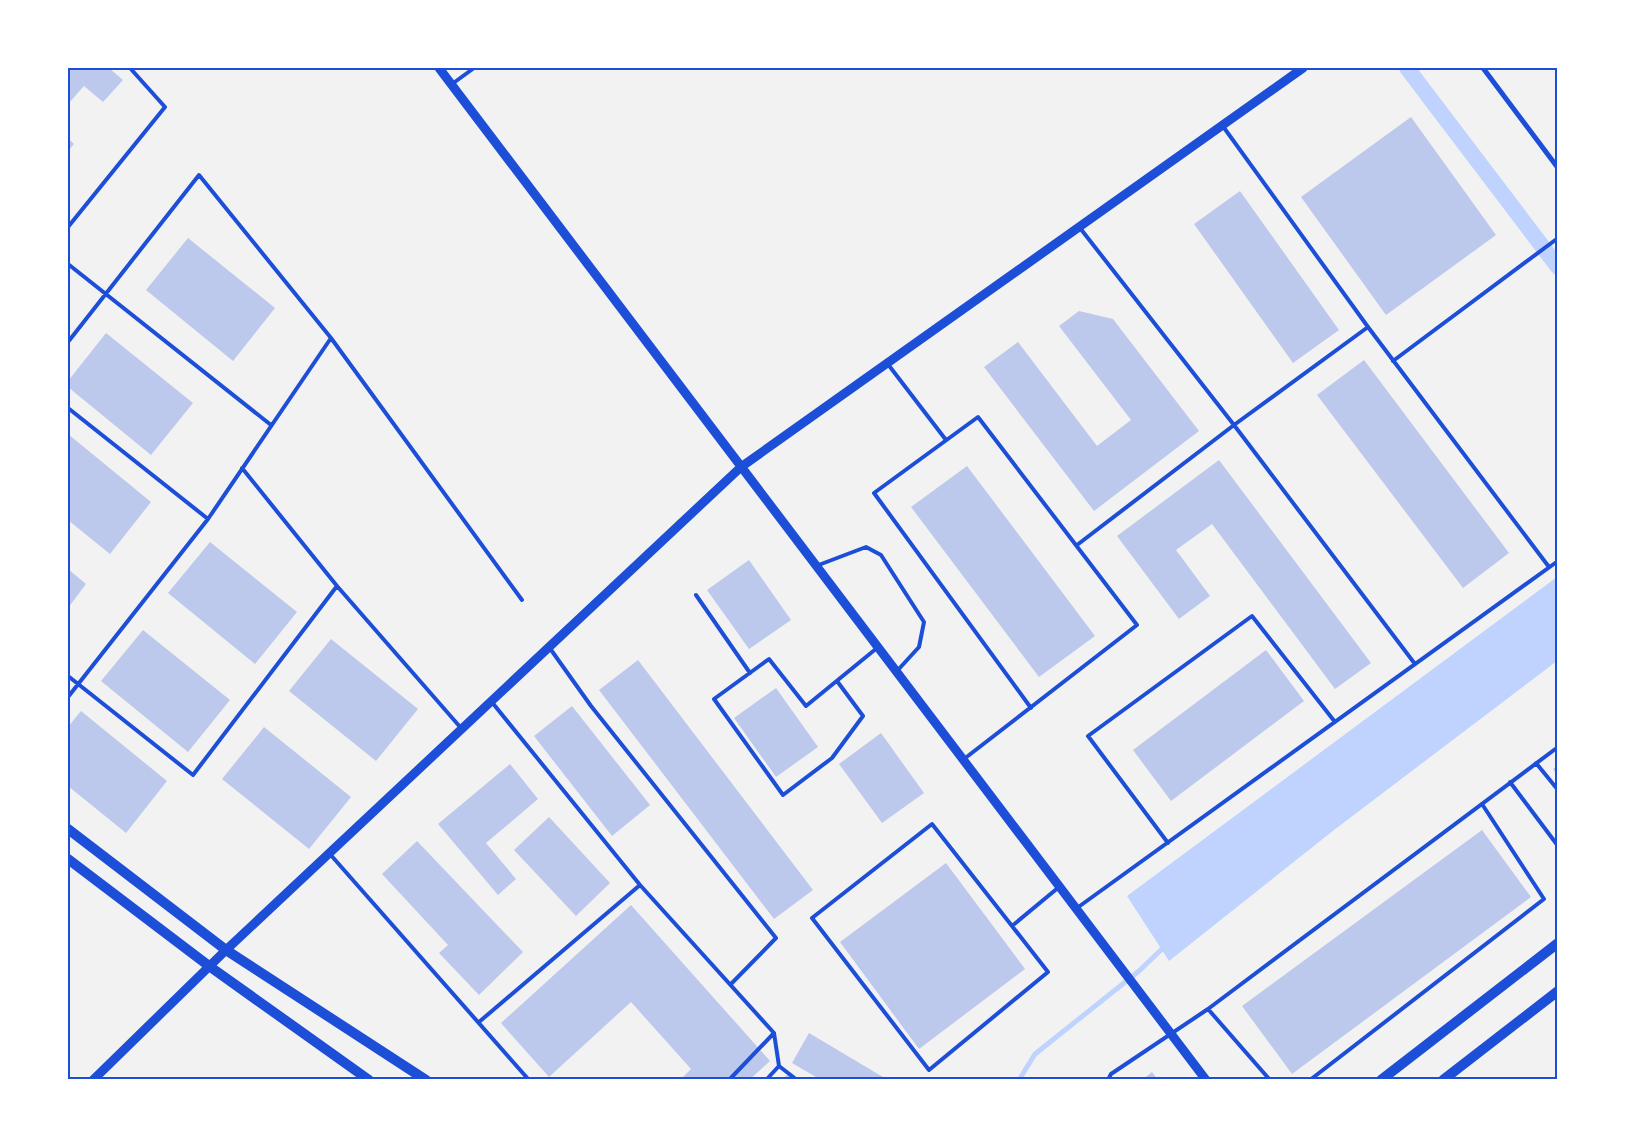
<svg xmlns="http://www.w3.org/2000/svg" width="1625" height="1147" viewBox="0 0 1625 1147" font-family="Merriweather,serif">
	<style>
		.water { fill: #bfd3fe }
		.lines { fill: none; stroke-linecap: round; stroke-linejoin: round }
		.stream { stroke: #bfd3fe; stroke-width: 5 }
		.canal { stroke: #bfd3fe; stroke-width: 16 }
		.building { fill: #bdc9ec }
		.service { stroke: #1d4ed8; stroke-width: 4 }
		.minor { stroke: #1d4ed8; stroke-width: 5 }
		.tertiary { stroke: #1d4ed8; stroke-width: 9 }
		.secondary { stroke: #1d4ed8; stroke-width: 10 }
		.neatline { fill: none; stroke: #1d4ed8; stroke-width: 2 }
	</style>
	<rect width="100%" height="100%" fill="#f2f2f2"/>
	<path class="water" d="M1557 577V661L1334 830 1169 961 1127 896Z"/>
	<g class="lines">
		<path class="stream" d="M1019 1080 1035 1054 1139 971 1165 946"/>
		<path class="canal" d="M1407 68 1558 267"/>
	</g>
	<path class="building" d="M68 68H109L123 80 103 102 84 86 68 104Z
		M1411 117 1496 235 1386 315 1301 197Z
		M68 138 74 144 68 151Z
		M1240 191 1339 330 1293 363 1194 224Z
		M188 238 275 308 233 361 146 290Z
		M1079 311 1113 319 1199 431 1094 511 984 367 1018 342 1097 446 1131 420 1059 326Z
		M106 333 193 403 151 455 68 387V381Z
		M1364 360 1509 553 1463 588 1317 395Z
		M68 434 151 502 110 554 68 520Z
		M1219 460 1371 663 1335 689 1212 524 1176 550 1210 596 1179 619 1117 536Z
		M967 466 1095 636 1039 677 911 507Z
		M210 542 297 612 255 664 168 593Z
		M749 560 791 620 749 649 707 590Z
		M68 569 86 584 68 608Z
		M143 630 230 700 188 752 101 681Z
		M331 639 418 709 376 761 289 691Z
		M1266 650 1304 701 1171 801 1133 750Z
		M638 660 813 890 774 919 599 690Z
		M776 688 818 747 776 777 734 718Z
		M572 706 650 805 612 836 534 736Z
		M81 711 167 781 126 833 68 786V727Z
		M264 727 351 797 309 849 222 779Z
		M881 733 924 793 882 823 839 764Z
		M510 764 538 799 486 843 516 879 498 895 438 824Z
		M1558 765V776L1553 769Z
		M549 817 610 883 576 916 514 850Z
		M1482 830 1531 897 1292 1074 1242 1006Z
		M417 841 523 952 479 995 439 953 448 945 382 874Z
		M946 863 1025 969 919 1049 840 942Z
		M631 905 770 1061 749 1080H680L691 1069 631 1002 549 1077 501 1023Z
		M809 1033 888 1080H821L792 1063Z
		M1152 1072 1158 1080H1142Z
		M788 1074 794 1080H782Z"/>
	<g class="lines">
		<path class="service" d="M452 84 474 68
			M1222 125 1368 327 1549 567
			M68 227 165 107 130 68
			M68 264 271 425
			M1368 327 1234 425 1415 664
			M68 342 199 175 331 338 522 600
			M1393 361 1558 238
			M887 363 946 440
			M68 408 208 519
			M242 468 337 586 461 728
			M1077 545 1234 425 1080 228
			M816 566 866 547 881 555 924 622 919 647 897 671
			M696 595 750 673
			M549 647 591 706 776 938 731 984
			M68 676 193 775 337 586
			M837 681 863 716 832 758 783 795 714 699 769 659 806 706 877 648
			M68 697 208 519 331 338
			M491 701 640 885 774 1033 779 1066
			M964 759 1137 625 978 417 874 493 1031 708
			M1536 763 1558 790
			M1510 782 1558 846
			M1168 843 1088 736 1252 616 1335 722
			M329 853 529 1080
			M1077 908 1558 561
			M1012 926 1048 972 929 1070 812 918 932 824 1012 926 1059 887
			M1208 1009 1270 1080
			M479 1022 640 885
			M729 1080 774 1033
			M766 1080 779 1066 797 1080
			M1108 1080 1111 1074 1208 1009 1558 747
			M1310 1080 1544 899 1482 804"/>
		<path class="minor" d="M1483 68 1558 168"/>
		<path class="tertiary" d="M439 68 1206 1080
			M93 1080 226 950 741 467 1303 68"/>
		<path class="secondary" d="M68 829 226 950 426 1080
			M68 859 209 966 369 1080
			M1381 1080 1558 943
			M1443 1080 1558 991"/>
	</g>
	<rect width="1625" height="1147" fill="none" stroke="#ffffff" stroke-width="138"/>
	<rect x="69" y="69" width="1487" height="1009" class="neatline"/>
</svg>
